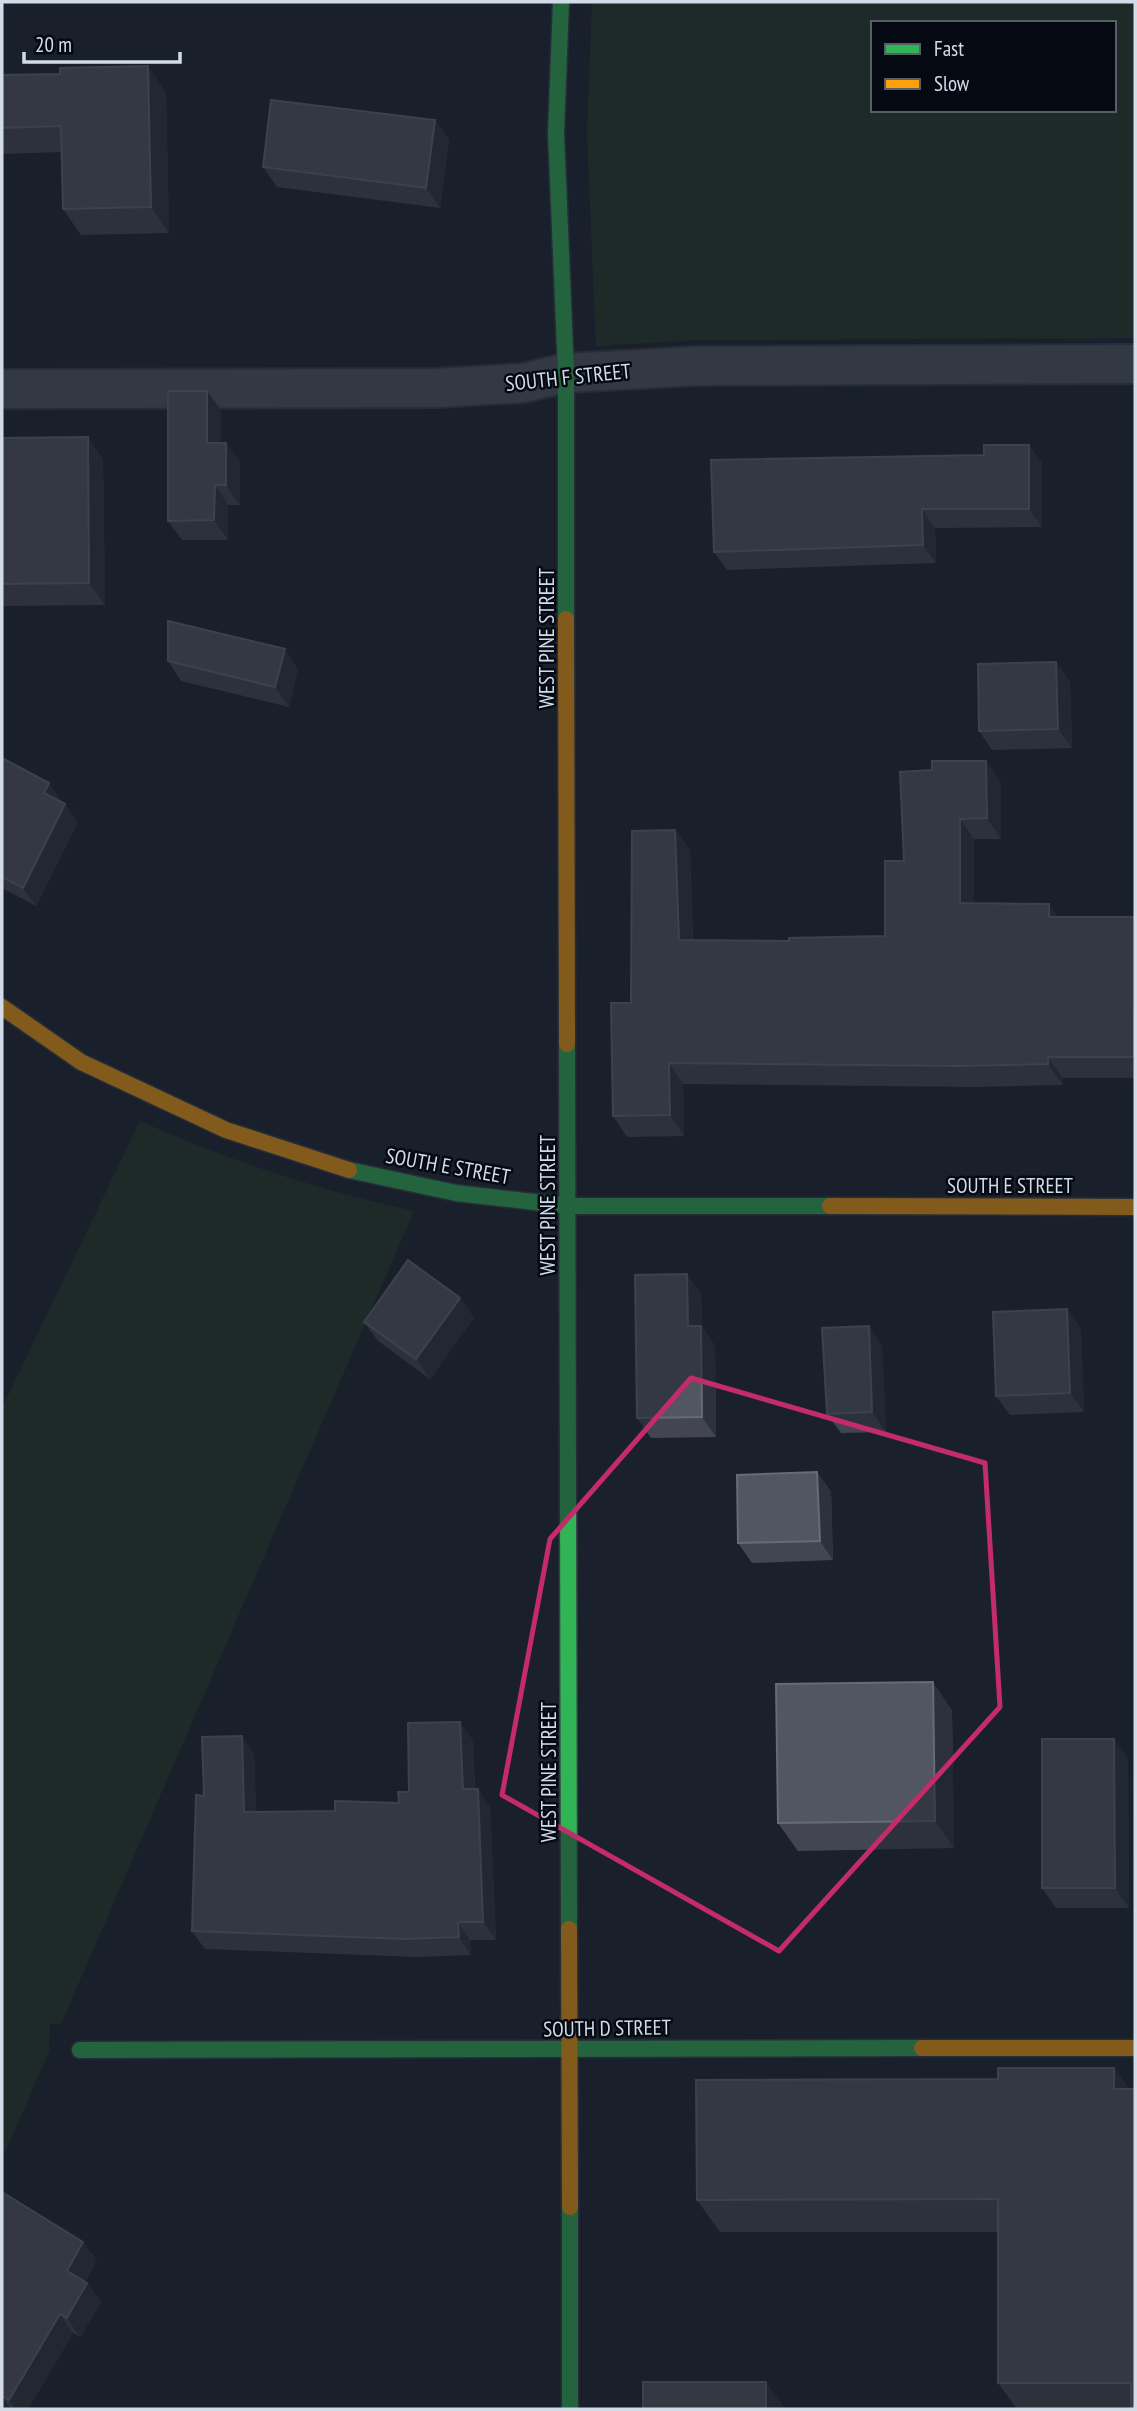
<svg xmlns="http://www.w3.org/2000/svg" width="1137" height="2411" viewBox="0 0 1137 2411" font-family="'PT Sans Narrow',sans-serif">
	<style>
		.green { fill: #233624; fill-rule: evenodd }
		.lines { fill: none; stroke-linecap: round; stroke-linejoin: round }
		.street-casing { stroke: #383d47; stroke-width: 42 }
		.fast-casing { stroke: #383d47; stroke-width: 19 }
		.slow-casing { stroke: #383d47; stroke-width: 19 }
		.street { stroke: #525861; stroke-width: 38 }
		.fast { stroke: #30b455; stroke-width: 16 }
		.slow { stroke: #ff9f0a; stroke-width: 16 }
		.wall { fill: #434650 }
		.shaded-wall { fill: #2c313b }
		.building { fill: #525661; stroke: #666b76; stroke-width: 2 }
		.marked { fill: none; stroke: #c42c69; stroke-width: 5; stroke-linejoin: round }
		.labels { text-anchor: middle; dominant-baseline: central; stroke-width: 5; stroke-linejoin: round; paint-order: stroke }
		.street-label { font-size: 21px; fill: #d2dce9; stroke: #050a12 }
	</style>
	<rect width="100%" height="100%" fill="#1a212c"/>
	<path class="green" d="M592 2H1135V338L697 340 596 346 587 133ZM873 23H1114V110H873Z
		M140 1121C229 1161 319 1190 414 1211L61 2024H50L49 2051 2 2160V1408Z"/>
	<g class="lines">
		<g class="street-casing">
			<path id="street" d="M2 389 436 388 523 383 566 373 697 366 1135 364"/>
		</g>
		<g class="fast-casing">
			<path id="fast" d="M561 2 556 133 566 373V619
				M567 1044 569 1929
				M349 1170 456 1193 569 1206H830
				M80 2050 922 2048
				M570 2207V2409"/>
		</g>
		<g class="slow-casing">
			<path id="slow" d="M566 619 567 1044
				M2 1007 81 1062 226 1130 349 1170
				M830 1206 1135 1207
				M569 1929 570 2207
				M922 2048H1135"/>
		</g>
		<use href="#street" class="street"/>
		<use href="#fast" class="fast"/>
		<use href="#slow" class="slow"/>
	</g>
	<path class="wall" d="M2 75 166 92 169 233 81 235 63 209 62 152 2 154Z
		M435 120 449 140 440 208 277 187 263 167Z
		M221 410V443H226L240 462V505H228V540H182L168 521Z
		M2 438 103 459 105 605 2 606Z
		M1029 445 1042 463V527L935 528 936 563 727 570 714 552 984 455Z
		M168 661 298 669 289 707 181 681Z
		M1056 662 1070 682 1072 748 992 750 979 731Z
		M2 758 61 802 78 822 36 906 2 888Z
		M1001 782V839H974V903L1049 904 1058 917 1135 918V1078H1063V1085L975 1087 683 1084 684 1136 627 1137 613 1116 631 1003 675 830 690 850 693 940 789 941 885 936 904 861Z
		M701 1294 702 1326 715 1346 716 1437 651 1438 637 1418Z
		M460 1298 474 1318 430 1379 378 1341 364 1322Z
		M869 1326 882 1346 886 1432 841 1433 827 1414Z
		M1081 1329 1084 1412 1010 1415 996 1396Z
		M817 1472 831 1492 833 1560 752 1563 738 1543Z
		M952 1710 954 1848 798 1851 778 1823Z
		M473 1740 475 1789H478L490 1807 496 1940H470L471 1955 417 1957 205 1949 192 1931 204 1796 254 1754 256 1812 335 1811 399 1803 409 1792Z
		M1128 1758 1129 1908H1056L1042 1888Z
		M1114 2068 1129 2089H1135V2409H1017L998 2383V2232H720L697 2200 998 2079Z
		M2 2192 97 2260 85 2282 87 2283 101 2302 80 2337 73 2333 28 2409H2Z"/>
	<path class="shaded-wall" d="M148 66 166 92 169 233 151 207Z
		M435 120 449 140 440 208 426 188Z
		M207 391 221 410V463L207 443Z
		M88 437 103 459 105 605 89 583Z
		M226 443 240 462V505L226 485Z
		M1029 445 1042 463V527L1029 509Z
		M215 485 228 505V540L214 520Z
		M922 509 935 528 936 563 923 545Z
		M285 649 298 669 289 707 275 687Z
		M1056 662 1070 682 1072 748 1058 729Z
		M986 761 1001 782V839L987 818Z
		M49 783 62 802 44 793Z
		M65 804 78 822 36 906 23 888Z
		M960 819 974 839V924L960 903Z
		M675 830 690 850 693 961 679 940Z
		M1049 904 1064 925 1049 917Z
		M1134 1011 1135 1013V1059L1134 1057Z
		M1048 1057 1063 1078V1085L1048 1064Z
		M669 1063 683 1084 684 1136 670 1115Z
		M687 1274 701 1294 702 1326 715 1346 716 1437 702 1417 688 1326Z
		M460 1298 474 1318 430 1379 416 1359Z
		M1067 1309 1081 1329 1084 1412 1070 1393Z
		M869 1326 882 1346 886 1432 872 1412Z
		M817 1472 831 1492 833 1560 820 1541Z
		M933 1682 952 1710 954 1848 935 1821Z
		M460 1722 473 1740 475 1807 463 1789Z
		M242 1736 254 1754 257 1830 244 1812Z
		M1114 1739 1128 1758 1129 1908 1115 1888Z
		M478 1789 490 1807 496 1940 483 1922Z
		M458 1922 470 1940 471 1955 459 1937Z
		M1114 2068 1135 2098 1114 2089Z
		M83 2242 97 2260 80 2290 67 2271Z
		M87 2283 101 2302 80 2337 67 2318Z
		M60 2314 73 2333 28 2409H15L9 2400Z
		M766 2382 785 2409H766Z
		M2 2397 11 2409H2Z"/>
	<path class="building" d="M148 66 151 207 63 209 61 126 2 128V75L60 74V68Z
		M271 100 435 120 426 188 263 167Z
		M168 391H207V443H226V485H215L214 520 168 521Z
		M88 437 89 583 2 584V438Z
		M984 445H1029V509H922L923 545 714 552 711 460 984 455Z
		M168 621 285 649 275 687 168 661Z
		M1056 662 1058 729 979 731 978 664Z
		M2 758 49 783 44 793 65 804 23 888 2 877Z
		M932 761H986L987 818 960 819V903L1049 904V917H1135V1011H1134V1057H1048V1064L960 1066 669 1063 670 1115 613 1116 611 1003H631L632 831 675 830 679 940 789 941V938L885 936V861H904L900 772 932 770Z
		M408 1260 460 1298 416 1359 364 1322Z
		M687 1274 688 1326H701L702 1417 637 1418 635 1275Z
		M1067 1309 1070 1393 996 1396 993 1312Z
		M869 1326 872 1412 827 1414 822 1328Z
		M817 1472 820 1541 738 1543 737 1475Z
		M933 1682 935 1821 778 1823 776 1684Z
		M460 1722 463 1789H478L483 1922H458L459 1937 404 1939 192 1931 196 1795 204 1796 202 1737 242 1736 244 1812 335 1811V1801L399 1803 398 1792H409L408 1723Z
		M1042 1739H1114L1115 1888H1042Z
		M998 2068H1114V2089H1135V2407H1131V2383H998V2199L697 2200 696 2080 998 2079Z
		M2 2192 83 2242 67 2271 87 2283 67 2318 60 2314 9 2400 2 2396Z
		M643 2382H766V2409H643Z"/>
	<path d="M0 0H1137V2411H0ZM691 1378 985 1463 1000 1707 779 1951 502 1795 550 1539Z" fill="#1a212c" fill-opacity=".55" fill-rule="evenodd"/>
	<path class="marked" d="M691 1378 985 1463 1000 1707 779 1951 502 1795 550 1539Z"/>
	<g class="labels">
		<g class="street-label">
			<text transform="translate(568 377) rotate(-6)">SOUTH F STREET</text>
			<text transform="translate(546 638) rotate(-90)">WEST PINE STREET</text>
			<text transform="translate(448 1166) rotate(10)">SOUTH E STREET</text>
			<text x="1010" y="1185">SOUTH E STREET</text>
			<text transform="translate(547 1205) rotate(-90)">WEST PINE STREET</text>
			<text transform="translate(548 1772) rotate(-90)">WEST PINE STREET</text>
			<text transform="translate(607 2028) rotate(-1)">SOUTH D STREET</text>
		</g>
	</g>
	<rect width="1137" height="2411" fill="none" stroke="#d2dce9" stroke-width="7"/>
	<rect x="871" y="21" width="245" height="91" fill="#050a12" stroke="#575e68" stroke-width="2"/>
	<rect x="885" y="44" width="35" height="10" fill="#30b455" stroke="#575e68" stroke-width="2"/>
	<text x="934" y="56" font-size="21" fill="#d2dce9">Fast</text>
	<rect x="885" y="79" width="35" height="10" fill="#ff9f0a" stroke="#575e68" stroke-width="2"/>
	<text x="934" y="91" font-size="21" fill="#d2dce9">Slow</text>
	<path d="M24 52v10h156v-10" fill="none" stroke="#d2dce9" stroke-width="3.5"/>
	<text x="35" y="52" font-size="21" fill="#d2dce9" stroke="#050a12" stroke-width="5" paint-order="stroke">20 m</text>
</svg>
